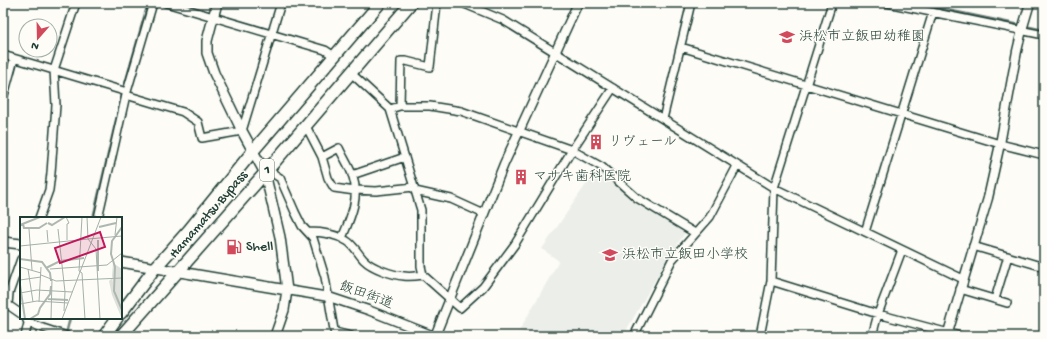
<svg xmlns="http://www.w3.org/2000/svg" width="1047" height="339" viewBox="0 0 1047 339" font-family="'Gochi Hand','Klee One',sans-serif">
	<style>
		.built { fill: #eceee9 }
		.lines { fill: none; stroke-linecap: round; stroke-linejoin: round }
		.stream { stroke: #75877f; stroke-width: 2.5 }
		.minor-casing { stroke: #1f3d34; stroke-width: 10 }
		.tertiary-casing { stroke: #1f3d34; stroke-width: 11 }
		.secondary-casing { stroke: #1f3d34; stroke-width: 12 }
		.trunk-casing { stroke: #1f3d34; stroke-width: 14 }
		.minor { stroke: #fdfcf7; stroke-width: 7 }
		.tertiary { stroke: #fdfcf7; stroke-width: 8 }
		.secondary { stroke: #fdfcf7; stroke-width: 9 }
		.trunk { stroke: #fdfcf7; stroke-width: 11 }
		.labels { text-anchor: middle; dominant-baseline: central; stroke-width: 3; stroke-linejoin: round; paint-order: stroke }
		.shield { fill: #fdfcf7; stroke: #62766e; stroke-width: 1 }
		.shield-label { font-size: 13px; font-weight: bold; fill: #1f3d34 }
		.poi-label { font-size: 14px; fill: #1f3d34; stroke: #fdfcf7; text-anchor: start }
		.street-label { font-size: 14px; fill: #1f3d34; stroke: #fdfcf7 }
		.inset-river { fill: none; stroke: #aeb8b1; stroke-width: 2 }
		.inset-road { fill: none; stroke: #a4b0a9; stroke-width: 1 }
		.view { fill: #c2185b; fill-opacity: 0.15; stroke: #c2185b; stroke-width: 2 }
		.inset-edge { fill: none; stroke: #1f3d34; stroke-width: 2 }
	</style>
	<rect width="100%" height="100%" fill="#fdfcf7"/>
	<filter id="ink" filterUnits="userSpaceOnUse"><feTurbulence type="fractalNoise" baseFrequency=".025" numOctaves="2"/><feDisplacementMap in="SourceGraphic" scale="8" xChannelSelector="R" yChannelSelector="G"/><feConvolveMatrix kernelMatrix="1 2 1 2 8 2 1 2 1" color-interpolation-filters="sRGB"/></filter>
	<g filter="url(#ink)">
		<path class="built" d="M598 167 687 230 666 261 623 336H531L519 331 559 261 542 249Z"/>
		<g class="lines">
			<path class="stream" d="M914 3 1044 30
				M93 218 122 94 148 3
				M66 334 70 318"/>
			<g class="minor-casing">
				<path id="minor" d="M166 3 325 50 334 56
					M462 3 503 20 774 188 963 279
					M887 3 1044 35
					M681 47 1000 144 1044 155
					M3 55 127 92
					M351 73 390 109 421 210V266L423 275 460 308 483 287 515 244 572 150 613 88
					M126 95 183 112 198 122 202 138 242 131 281 3
					M3 99 14 59
					M400 106 401 61H406L430 67 437 3
					M390 109 400 106H430L461 111 572 150 602 167 637 198 695 233
					M663 119 691 3
					M306 126 322 157 328 178 334 188 355 191
					M322 157 339 148C343 157 350 167 353 177 360 198 350 219 342 238
					M268 170 280 178 295 212 302 226 313 238 325 277 335 336
					M352 175 405 157
					M355 190 376 191 414 187
					M415 191 451 199 484 214
					M39 218 49 190 51 173 56 105 54 70 76 3
					M98 218 126 95 153 3
					M308 232C321 232 336 234 347 241 354 245 358 254 364 260 372 268 392 275 404 276 410 277 417 276 423 275
					M865 232 933 12
					M973 246 1044 267
					M771 281 878 314 960 336
					M960 289 1007 303
					M995 299 1008 256
					M3 304 8 305 21 314
					M8 305 9 293 21 259
					M26 318 28 323 67 336
					M335 332 351 336
					M25 336 28 323
					M634 336 672 260 710 217 737 166
					M760 336 771 281 774 188 832 3
					M872 336 878 314 902 250"/>
			</g>
			<g class="tertiary-casing">
				<path id="tertiary" d="M287 290 329 297 368 310 434 336
					M435 336 504 164 578 3
					M947 336 988 198 1000 144 1017 51 1022 30 1030 3"/>
			</g>
			<g class="secondary-casing">
				<path id="secondary" d="M217 3 207 41V53L214 73 242 131 265 173 280 237 287 290 284 310 275 336
					M3 242 21 244
					M121 262 287 290"/>
			</g>
			<g class="trunk-casing">
				<path id="trunk" d="M121 313 155 268 189 230 253 151 380 3
					M104 336 117 318
					M121 336 265 173 411 3"/>
			</g>
			<use href="#minor" class="minor"/>
			<use href="#tertiary" class="tertiary"/>
			<use href="#secondary" class="secondary"/>
			<use href="#trunk" class="trunk"/>
		</g>
	</g>
	<defs>
		<g id="school-bare" transform="scale(1.2)"><path d="M0-5L7-2L0 1L-7-2ZM-4 1L0 2.5L4 1V4Q0 6-4 4Z" fill="#d1495b" stroke="#fdfcf7" stroke-width="2.5" paint-order="stroke"/></g>
		<g id="building-bare" transform="scale(1.2)"><path d="M-4-6H4V6H1V3H-1V6H-4ZM-2.5-4.3h1.7v1.8h-1.7ZM.8-4.3h1.7v1.8H.8ZM-2.5-1h1.7V.8h-1.7ZM.8-1h1.7V.8H.8Z" fill="#d1495b" stroke="#fdfcf7" stroke-width="2.5" paint-order="stroke"/></g>
		<g id="fuel-bare" transform="scale(1.2)"><path d="M-5.5-6h7V0h2V4h1.3V-2.5L3-4.5l.8-.8L6-3V5H2.5V1h-1V6h-7ZM-4.2-4.7v3.2H.2V-4.7Z" fill="#d1495b" stroke="#fdfcf7" stroke-width="2.5" paint-order="stroke"/></g>
	</defs>
	<g fill-rule="evenodd">
		<use href="#school-bare" x="787" y="37"/>
		<use href="#building-bare" x="596" y="142"/>
		<use href="#building-bare" x="521" y="177"/>
		<use href="#fuel-bare" x="234" y="247"/>
		<use href="#school-bare" x="610" y="255"/>
	</g>
	<g class="labels">
		<rect class="shield" x="260" y="159" width="14" height="22" rx="3"/>
		<g class="shield-label">
			<text x="267" y="170">1</text>
		</g>
		<g class="poi-label">
			<text x="799" y="37">浜松市立飯田幼稚園</text>
			<text x="608" y="142">リヴェール</text>
			<text x="533" y="177">マサキ歯科医院</text>
			<text x="246" y="247">Shell</text>
			<text x="622" y="255">浜松市立飯田小学校</text>
		</g>
		<g class="street-label">
			<text transform="translate(209 215) rotate(-49)">Hamamatsu Bypass</text>
			<text transform="translate(366 296) rotate(20)">飯田街道</text>
		</g>
	</g>
	<g transform="translate(20 217)">
		<rect width="102" height="102" fill="#fdfcf7"/>
		<path d="M93 46 102 52V102L92 78 89 64 92 61 96 78 92 59Z" fill="#dde0db"/>
		<path class="inset-river" d="M28 6 32 8 45 0M3 7 4 11H19L27 6M0 8 20 0M79 10 96 6M102 10 92 24 91 37 95 50 94 74 102 93M78 23V54M0 42 22 45 30 56 31 64M26 51 40 44 64 41M0 68 5 102M28 82 48 83M10 102 18 97 20 91 30 77 31 69"/>
		<path class="inset-road" d="M46 0 49 6 47 7V23M62 0 59 54 62 56 65 102M67 0 68 22 76 32 80 102M9 12 12 53M38 12 45 75 44 94M27 13 28 25M95 18 97 0M68 22 102 19M0 29 68 22M0 50 21 56M8 52 13 85M30 52 87 48 102 36M21 58 36 64 102 61M0 63 21 60M0 76 17 73 52 75M19 85 21 50M0 87 17 84 48 86M31 102 32 62M42 102 81 0"/>
		<path class="view" d="M80 15 85 30 40 46 35 31Z"/>
		<rect width="102" height="102" class="inset-edge"/>
	</g>
	<rect width="1047" height="339" fill="none" stroke="#fdfcf7" stroke-width="16"/>
	<rect x="8" y="8" width="1031" height="323" fill="none" stroke="#1f3d34" stroke-width="1.5" filter="url(#ink)"/>
	<g transform="translate(38 38) rotate(200)"><circle r="19" fill="#fdfcf7" stroke="#a4b0a9"/>
	<path d="M0-3L7 15L0 10L-7 15Z" fill="#d1495b"/>
	<text y="-6" font-size="11" font-weight="bold" text-anchor="middle" fill="#1f3d34">N</text>
	</g>
</svg>
